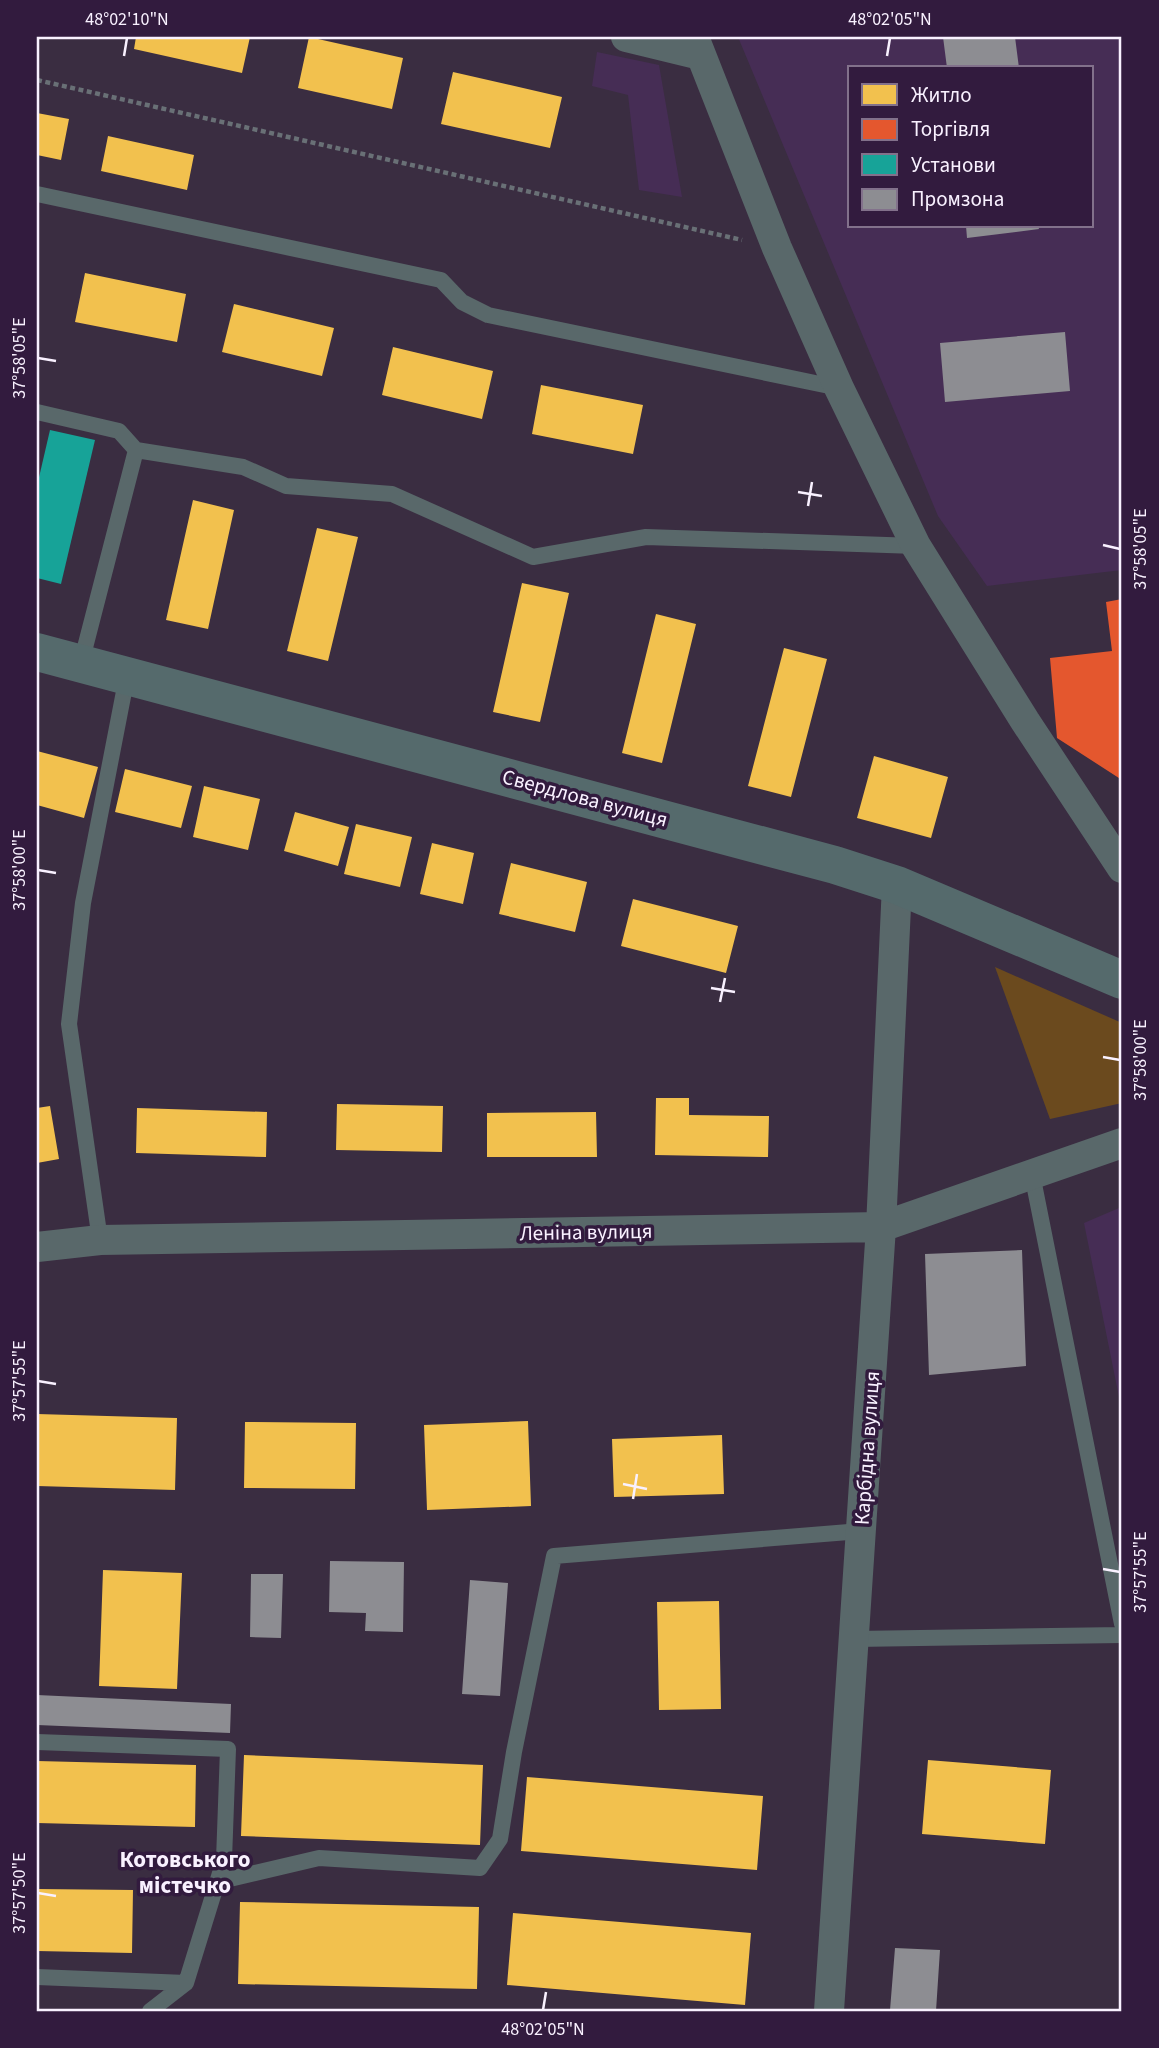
<svg xmlns="http://www.w3.org/2000/svg" width="1159" height="2048" viewBox="0 0 1159 2048" font-family="'Source Sans 3',sans-serif">
	<style>
		.built { fill: #462d55; fill-rule: evenodd }
		.forest { fill: #6b4a1e }
		.homes { fill: #f2c14e }
		.shops { fill: #e4572e }
		.public { fill: #17a398 }
		.industry { fill: #8d8d92 }
		.lines { fill: none; stroke-linecap: round; stroke-linejoin: round }
		.path { stroke: #697076; stroke-width: 4.5; stroke-dasharray: 5 3.5; stroke-linecap: butt }
		.lane { stroke: #59686a; stroke-width: 16 }
		.street { stroke: #59686a; stroke-width: 30 }
		.secondary { stroke: #556a6c; stroke-width: 38 }
		.ticks { fill: none; stroke: #f9f1ff; stroke-width: 2.5 }
		.labels { text-anchor: middle; dominant-baseline: central; stroke-width: 7; stroke-linejoin: round; paint-order: stroke }
		.street-label { font-size: 21px; fill: #f9f1ff; stroke: #321b3e }
		.neighbourhood-label { font-size: 23px; font-weight: bold; fill: #f9f1ff; stroke: #321b3e }
		.neatline { fill: none; stroke: #f9f1ff; stroke-width: 2.5 }
		.ticks-label { font-size: 18px; text-anchor: middle; fill: #f9f1ff }
	</style>
	<rect width="100%" height="100%" fill="#3a2d41"/>
	<path class="built" d="M738 37H1122V570L987 586 938 516ZM849 68H1091V226H849Z
		M597 52 659 65 682 197 639 190 628 95 592 86Z
		M1119 1208 1122 1211V1412L1084 1223Z"/>
	<path class="forest" d="M995 967 1122 1023V1103L1050 1119Z"/>
	<path class="homes" d="M136 37H250L242 73 134 49Z
		M309 37 403 58 392 109 298 88Z
		M453 72 562 97 550 148 441 124Z
		M37 113 69 119 61 160 37 155Z
		M108 136 194 155 187 190 101 171Z
		M85 273 186 294 177 342 75 322Z
		M234 304 334 328 322 376 222 352Z
		M393 347 493 371 482 419 382 395Z
		M541 385 643 405 633 454 532 434Z
		M193 500 234 510 208 629 166 620Z
		M317 528 358 537 328 661 287 651Z
		M522 583 569 593 540 722 493 712Z
		M656 614 696 624 662 763 622 753Z
		M784 648 827 659 791 797 748 786Z
		M37 751 98 767 84 818 37 805Z
		M874 756 948 777 931 838 857 818Z
		M125 769 192 786 181 828 115 812Z
		M204 786 260 799 248 850 193 837Z
		M295 812 349 827 338 866 284 851Z
		M356 824 412 837 400 887 344 874Z
		M432 843 474 853 463 904 420 894Z
		M511 863 587 882 575 932 499 914Z
		M633 899 738 926 726 973 621 946Z
		M656 1098H689V1115L769 1116 768 1157 655 1155Z
		M337 1104 443 1106 442 1152 336 1150Z
		M50 1106 59 1159 37 1163V1108Z
		M137 1108 267 1112 266 1157 136 1153Z
		M596 1112 597 1157H487V1113Z
		M37 1414 177 1418 175 1490 37 1486Z
		M528 1421 531 1506 427 1510 424 1425Z
		M245 1422 356 1423 355 1489 244 1488Z
		M722 1435 724 1494 614 1497 612 1439Z
		M103 1570 182 1573 177 1689 99 1686Z
		M719 1601 721 1709 659 1710 657 1602Z
		M244 1755 483 1765 480 1845 241 1836Z
		M928 1760 1051 1770 1045 1844 922 1834Z
		M37 1761 196 1765 195 1827 37 1823Z
		M527 1777 763 1796 757 1870 521 1851Z
		M37 1889 133 1890 132 1953 37 1951Z
		M240 1902 479 1907 477 1989 238 1984Z
		M513 1913 751 1933 745 2005 507 1985Z"/>
	<path class="shops" d="M1122 599V780L1057 738 1050 658 1112 651 1106 602Z"/>
	<path class="public" d="M50 430 95 440 61 584 37 578V486Z"/>
	<path class="industry" d="M943 37H1015L1019 68H947Z
		M966 226H1038L1039 229 967 238Z
		M1065 332 1070 391 945 402 940 343Z
		M1022 1250 1026 1366 929 1375 925 1254Z
		M330 1561 404 1562 403 1632 365 1631 366 1613 329 1612Z
		M251 1574H283L281 1638 250 1637Z
		M470 1580 508 1583 500 1696 462 1694Z
		M37 1695 231 1704 230 1733 37 1725Z
		M895 1948 940 1950 936 2011 890 2010Z"/>
	<g class="lines">
		<path class="path" d="M37 80 742 240"/>
		<path class="lane" d="M37 194 441 280 462 302 488 315 839 388
			M37 412 119 431 136 450 243 467 286 486 392 494 533 557 646 537 916 546
			M81 663 136 450
			M1032 1174 1122 1624
			M100 1240 69 1024 83 903 127 676
			M854 1639 1122 1635
			M37 1742 228 1749 224 1860 186 1983 150 2011
			M217 1882 319 1858 480 1868 500 1839 514 1752 554 1556 861 1531
			M37 1977 186 1983"/>
		<path class="street" d="M626 37 700 55
			M694 37 777 248 839 388 916 546 1025 721 1122 868
			M37 1247 100 1240 881 1227 1122 1143
			M829 2011 881 1227 897 885"/>
		<path class="secondary" d="M37 652 835 865 897 885 1122 980"/>
	</g>
	<path class="ticks" d="M124 56 127 38M887 56 890 38M38 358 56 361M798 492 822 496M808 506 812 482M1103 545 1120 549M38 870 56 873M711 988 735 992M720 1002 725 978M1103 1057 1120 1060M38 1381 56 1384M623 1484 647 1489M633 1499 637 1474M1103 1569 1120 1572M38 1893 56 1896M543 2010 546 1992"/>
	<g class="labels">
		<g class="street-label">
			<text transform="translate(585 798) rotate(15)">Свердлова вулиця</text>
			<text transform="translate(586 1232) rotate(-1)">Леніна вулиця</text>
			<text transform="translate(867 1448) rotate(-86)">Карбідна вулиця</text>
		</g>
		<g class="neighbourhood-label">
			<text x="185" y="1859">Котовського<tspan x="185" dy="26">містечко</tspan></text>
		</g>
	</g>
	<rect width="1159" height="2048" fill="none" stroke="#321b3e" stroke-width="77"/>
	<rect x="848" y="66" width="245" height="161" fill="#321b3e" stroke="#82718b" stroke-width="2"/>
	<rect x="862" y="84" width="35" height="21" fill="#f2c14e" stroke="#82718b" stroke-width="2"/>
	<text x="911" y="102" font-size="21" fill="#f9f1ff">Житло</text>
	<rect x="862" y="119" width="35" height="21" fill="#e4572e" stroke="#82718b" stroke-width="2"/>
	<text x="911" y="136" font-size="21" fill="#f9f1ff">Торгівля</text>
	<rect x="862" y="154" width="35" height="21" fill="#17a398" stroke="#82718b" stroke-width="2"/>
	<text x="911" y="172" font-size="21" fill="#f9f1ff">Установи</text>
	<rect x="862" y="189" width="35" height="21" fill="#8d8d92" stroke="#82718b" stroke-width="2"/>
	<text x="911" y="206" font-size="21" fill="#f9f1ff">Промзона</text>
	<rect x="38" y="38" width="1082" height="1972" class="neatline"/>
	<g class="ticks-label">
		<text x="127" y="25">48°02'10"N</text>
		<text x="890" y="25">48°02'05"N</text>
		<text transform="translate(19 358) rotate(-90)" y="6">37°58'05"E</text>
		<text transform="translate(1140 549) rotate(-90)" y="6">37°58'05"E</text>
		<text transform="translate(19 870) rotate(-90)" y="6">37°58'00"E</text>
		<text transform="translate(1140 1060) rotate(-90)" y="6">37°58'00"E</text>
		<text transform="translate(19 1381) rotate(-90)" y="6">37°57'55"E</text>
		<text transform="translate(1140 1572) rotate(-90)" y="6">37°57'55"E</text>
		<text transform="translate(19 1893) rotate(-90)" y="6">37°57'50"E</text>
		<text x="543" y="2035">48°02'05"N</text>
	</g>
</svg>
